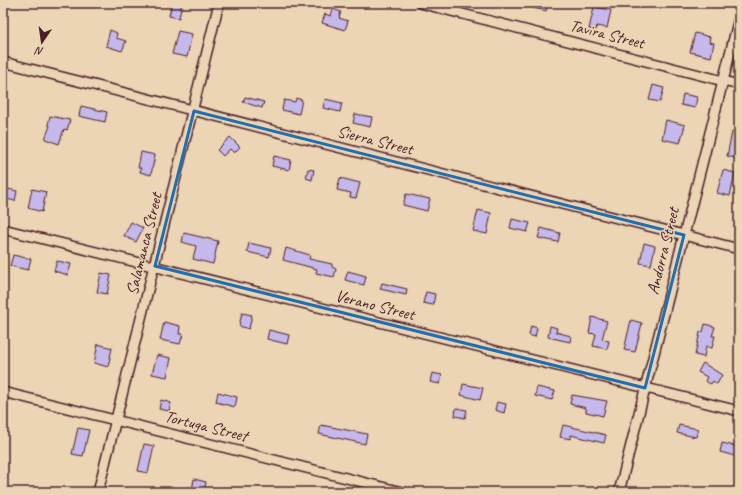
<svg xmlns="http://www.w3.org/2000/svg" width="742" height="495" viewBox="0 0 742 495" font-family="Caveat,sans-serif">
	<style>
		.building { fill: #c5b9eb; stroke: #4a1f2b }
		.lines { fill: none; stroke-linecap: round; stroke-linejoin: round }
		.minor-casing { stroke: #4a1f2b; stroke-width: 12 }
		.minor { stroke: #ebd5b4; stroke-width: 9 }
		.marked { fill: none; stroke: #1f6fb2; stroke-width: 3; stroke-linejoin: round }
		.labels { text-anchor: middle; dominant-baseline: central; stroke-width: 3; stroke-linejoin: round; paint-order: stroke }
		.street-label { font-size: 17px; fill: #4a1f2b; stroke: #ebd5b4 }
	</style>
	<rect width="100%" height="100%" fill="#ebd5b4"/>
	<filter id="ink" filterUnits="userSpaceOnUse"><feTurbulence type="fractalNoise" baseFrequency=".025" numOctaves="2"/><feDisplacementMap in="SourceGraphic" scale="8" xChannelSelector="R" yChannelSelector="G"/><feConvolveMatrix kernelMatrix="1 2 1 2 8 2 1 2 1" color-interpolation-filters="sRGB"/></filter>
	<g filter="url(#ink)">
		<path class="building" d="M172 3H182L179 18 169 16Z
			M521 3H548L546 11 521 5Z
			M594 7 611 10 607 28 597 26 596 30 589 29Z
			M333 9 341 12 339 18 348 21 345 30 322 23 325 14 331 16Z
			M110 30 117 33 116 38 126 41 122 51 106 46Z
			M178 31 192 34 187 57 172 54Z
			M695 33 710 37 709 42 714 43 711 57 690 52Z
			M653 85 664 88 660 102 649 100Z
			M683 94 697 97 695 108 681 105Z
			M245 97 264 102 262 108 243 102Z
			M296 98 302 100 299 114 282 110 284 100 295 102Z
			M325 99 342 103 340 112 323 108Z
			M81 106 107 112 105 122 79 116Z
			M355 114 372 117 370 127 353 123Z
			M50 116 70 120 67 130 64 129 59 144 45 139 50 126 48 125Z
			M666 120 685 125 680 143 662 139Z
			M732 132 739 133V159L727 156Z
			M230 137 240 147 234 153 230 149 223 156 217 150Z
			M141 152 155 155 151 175 140 172 141 168H138Z
			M274 156 291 160 289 170 272 166Z
			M308 169 314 170 312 180 306 178Z
			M723 170 735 173 730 196 717 193Z
			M340 178 360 183 356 198 350 197 351 193 337 190Z
			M3 188 17 191 15 201 3 198Z
			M32 189 46 192 42 212 28 208Z
			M406 194 430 199 427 211 403 205Z
			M478 210 491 213 487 234 473 231Z
			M512 219 530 223 527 232 510 228Z
			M131 222 143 228 136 242 124 236Z
			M541 228 560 233 558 242 538 238Z
			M184 233 218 241 213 264 193 259 196 246 182 242Z
			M249 243 271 248 269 257 247 252Z
			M644 243 655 246 651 265 640 263Z
			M286 248 310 255 309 259 332 264V267L336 269 334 277 316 273 317 269 283 260Z
			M13 255 31 259 28 270 10 266Z
			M57 261 71 264 68 275 54 271Z
			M348 271 366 276 364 285 345 280Z
			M101 273 111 275 107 294 97 292Z
			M382 283 407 289 406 295 380 289Z
			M426 292 435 294 433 305 423 303Z
			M242 313 252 315 249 329 239 326Z
			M592 317 607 321 602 339 609 341 607 349 593 346 596 334 589 333Z
			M631 320 642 323 635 352 624 350Z
			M164 322 180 326 179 334H183L180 344 160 340Z
			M705 324 715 327 712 336H715L712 348 706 346 704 357 695 355 700 332H703Z
			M531 326 537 328 535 337 529 335Z
			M550 326 557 328 556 332 571 336 570 342 548 337Z
			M269 330 289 335 287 344 267 339Z
			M98 344 112 348 108 367 94 363Z
			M157 355 171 358 167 377 152 374Z
			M703 363 722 375 717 384 713 381 711 384 705 381 707 377 698 372Z
			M432 373 442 375 440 384 430 382Z
			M463 384 483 388 480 400 461 395Z
			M537 387 555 391 552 400 535 396Z
			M218 392 237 397 235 407 216 402Z
			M572 395 607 401 603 416 586 412V408L570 404Z
			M161 400 171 403 169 411 159 409Z
			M497 402 506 404 504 413 495 410Z
			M456 408 467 410 465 418 455 416Z
			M321 425 367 434 365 444 319 434Z
			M563 425 606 435 604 443 571 435V439L560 437Z
			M679 425 698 429 696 437 677 433Z
			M78 428 89 430 83 456 72 454Z
			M722 443 739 447V457L720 452Z
			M144 444 154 446 148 473 138 471Z
			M194 479 206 482 204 492 192 490Z"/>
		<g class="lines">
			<g class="minor-casing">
				<path id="minor" d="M420 3 739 85
					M3 62 739 249
					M3 229 739 411
					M3 392 402 492
					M98 492 219 3
					M619 492 739 18"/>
			</g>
			<use href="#minor" class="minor"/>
		</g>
	</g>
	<path class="marked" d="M194 111 684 235 645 388 155 266Z"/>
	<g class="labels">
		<g class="street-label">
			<text transform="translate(607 34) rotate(14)">Tavira Street</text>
			<text transform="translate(375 140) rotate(14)">Sierra Street</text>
			<text transform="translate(144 244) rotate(-76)">Salamanca Street</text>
			<text transform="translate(663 251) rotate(-76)">Andorra Street</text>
			<text transform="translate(375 305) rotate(14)">Verano Street</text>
			<text transform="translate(206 426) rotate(14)">Tortuga Street</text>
		</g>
	</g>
	<rect width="742" height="495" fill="none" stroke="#ebd5b4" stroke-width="16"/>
	<rect x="8" y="8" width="726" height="479" fill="none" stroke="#4a1f2b" stroke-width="1.5" filter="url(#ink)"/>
	<g transform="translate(42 42) rotate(193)" stroke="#ebd5b4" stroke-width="3" paint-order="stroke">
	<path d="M0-3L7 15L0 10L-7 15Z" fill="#4a1f2b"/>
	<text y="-6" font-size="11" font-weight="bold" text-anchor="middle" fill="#4a1f2b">N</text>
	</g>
</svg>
